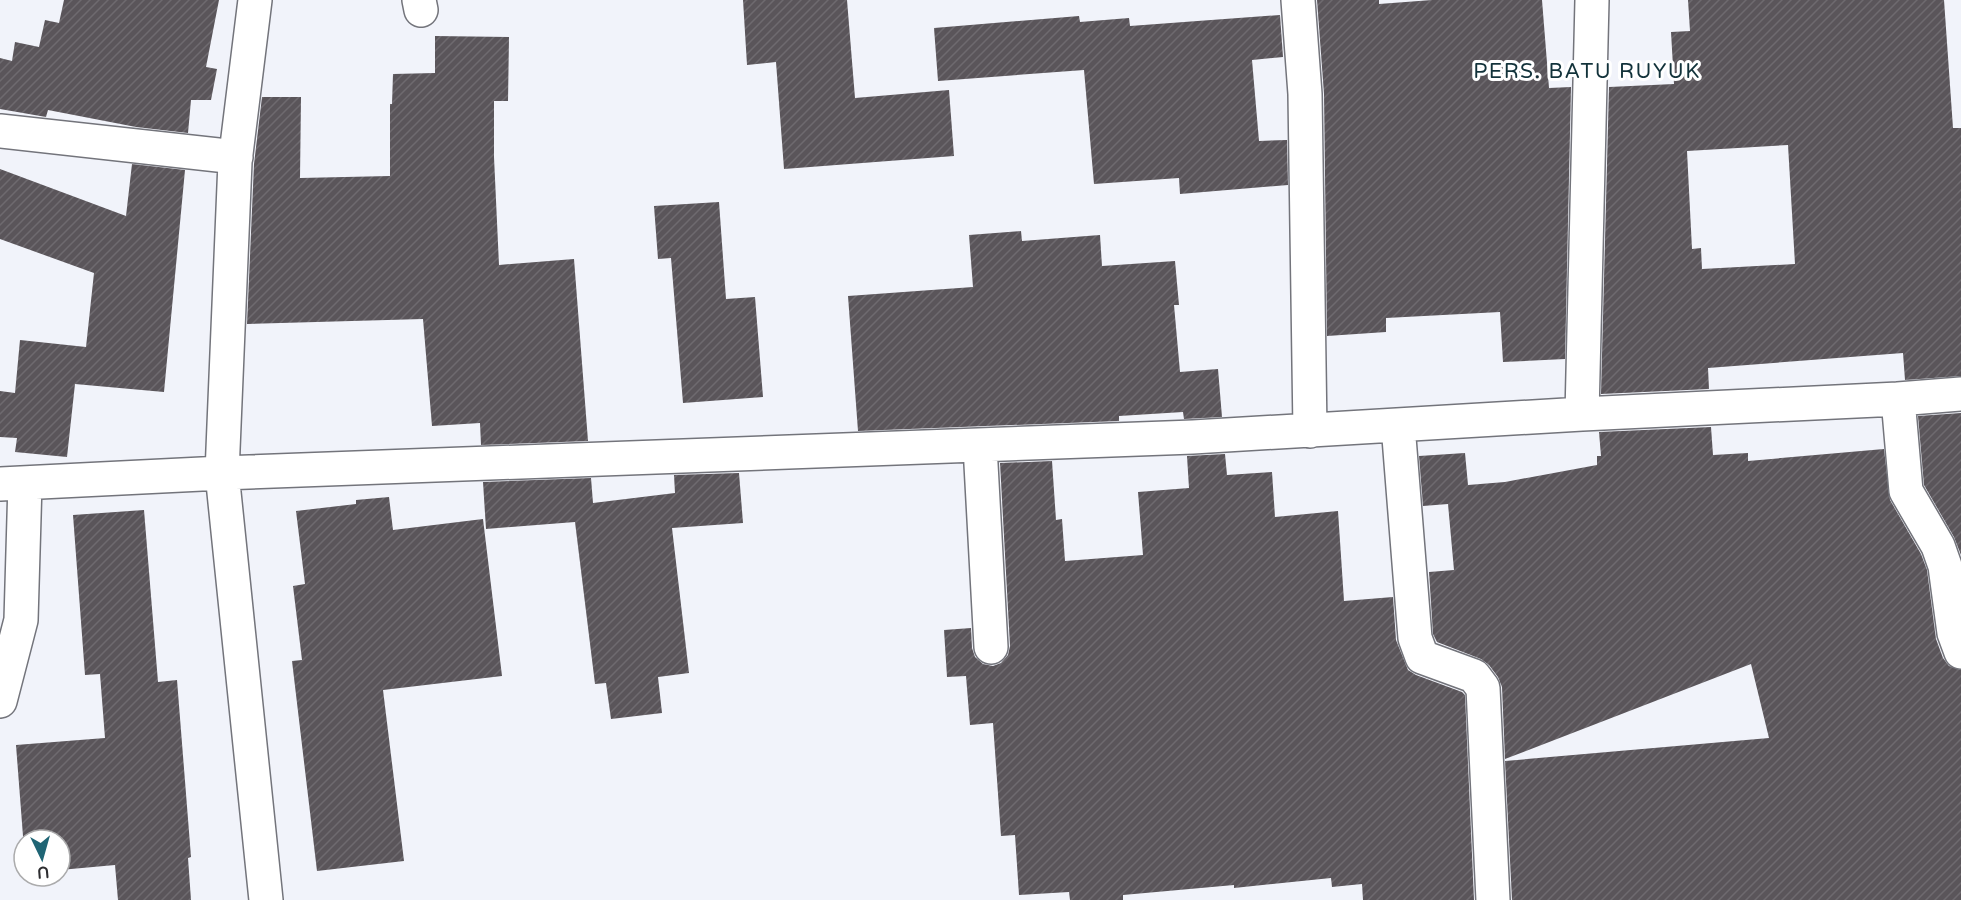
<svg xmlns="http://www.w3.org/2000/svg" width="1961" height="900" viewBox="0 0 1961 900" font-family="'Varela Round',sans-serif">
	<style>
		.building { fill: url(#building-hatch); fill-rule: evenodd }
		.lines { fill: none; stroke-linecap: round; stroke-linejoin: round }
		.street-casing { stroke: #73747b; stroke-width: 36 }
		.street { stroke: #fff; stroke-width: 33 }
		.labels { text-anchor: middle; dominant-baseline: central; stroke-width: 6; stroke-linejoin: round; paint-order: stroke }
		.quarter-label { font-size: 21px; letter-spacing: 1.5px; fill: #12323a; stroke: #fff }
	</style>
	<defs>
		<pattern id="building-hatch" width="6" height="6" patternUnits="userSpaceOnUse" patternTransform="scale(1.5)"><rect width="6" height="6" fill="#5a555a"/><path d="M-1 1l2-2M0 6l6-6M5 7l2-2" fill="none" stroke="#6e6a6f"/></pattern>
	</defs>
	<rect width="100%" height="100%" fill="#f1f3fa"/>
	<path class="building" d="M64 0H219L206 67 217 69 211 100H191L188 133 136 127 48 110 46 117 0 109V58L12 61 15 42 39 47 45 20 59 23Z
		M743 0H847L855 98 949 90 954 156 784 169 776 62 747 65Z
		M1317 0H1379V4L1432 0H1542L1549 88 1571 87 1565 359 1503 362 1500 312 1386 318V332L1327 336 1324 94Z
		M1688 0H1944L1953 128H1961V376L1905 380 1903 353 1708 368 1709 389 1601 394 1609 87 1674 84 1671 32 1690 31ZM1788 145 1795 264 1702 269 1701 248 1692 249 1687 151Z
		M1280 15 1283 57 1252 60 1259 141 1287 140 1288 185 1180 194 1179 178 1094 184 1084 70 938 81 934 28 1079 16 1080 22 1129 18 1130 26Z
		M435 36 509 37 508 101H494V157L499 265 574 259 588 441 481 445 480 423 432 426 423 319 247 324 254 164 262 97H301L300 178 390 176V104H392L393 74 435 73Z
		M132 164 185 170 164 392 75 384 67 457 15 452 17 438 0 437V391L15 393 20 340 86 347 94 273 0 239V169L126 216Z
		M719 202 726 299 755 297 763 397 683 403 671 258 658 259 654 206Z
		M1021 231 1022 241 1100 235 1102 266 1175 261 1179 305H1174L1180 372 1218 369 1222 417 1184 419 1183 412 1119 416V421L858 431 848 296 973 287 969 235Z
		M1961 413V555L1954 537 1924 485 1918 416Z
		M1711 427 1713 455 1748 453V461L1884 449 1890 500 1921 554 1927 570 1936 639 1943 658 1949 666 1961 670V900H1512L1505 761 1769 738 1751 664 1505 759 1502 687 1498 677 1489 665 1481 659 1437 642 1433 634 1429 572 1454 570 1448 504 1423 506 1419 456 1465 453 1468 485 1505 482 1597 465V456H1601L1599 432Z
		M1225 454 1227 475 1272 472 1275 517 1338 511 1344 601 1393 597 1396 640 1408 670 1416 675 1462 692 1465 695 1474 900H1363L1362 884 1332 887 1331 878 1234 888V885L1123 895V900H1070L1069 892 1019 895 1015 835 1001 836 993 723 970 725 966 676 947 677 944 630 971 628 972 648 975 657 983 664 993 666 1001 663 1008 655 1010 646 1000 463 1052 461 1056 520 1062 519 1065 561 1143 555 1138 492 1189 488 1187 456Z
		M739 473 743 523 672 528 689 673 658 677 662 713 611 719 606 683 595 684 575 522 486 529 483 482 591 478 593 503 675 493 674 475Z
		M389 497 393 530 483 519 502 676 383 690 404 861 317 871 292 661 302 660 293 586 305 584 296 511 356 504V500Z
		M144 510 158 682 177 680 191 857 188 858 191 900H118L115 865 60 870V840H24V849L16 745 105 738 100 674 85 675 73 515Z"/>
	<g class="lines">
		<g class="street-casing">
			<path id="street" d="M255 0 235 162 222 473 266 900
				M419 0 421 10
				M1298 0 1305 94 1310 431
				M0 131 236 157
				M1898 399 1906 491 1938 546 1945 566 1954 633 1961 652
				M1582 414 1592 0
				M1398 425 1415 638 1422 657 1474 676 1483 688 1493 900
				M980 446 991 647
				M0 484 222 473 1193 437 1582 414 1898 399 1961 394
				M0 701 21 620 25 483"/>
		</g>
		<use href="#street" class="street"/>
	</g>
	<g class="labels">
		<g class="quarter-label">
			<text x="1587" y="71">PERS. BATU RUYUK</text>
		</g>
	</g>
	<g transform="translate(42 858) rotate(175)"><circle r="28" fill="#ffffff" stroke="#ababac" stroke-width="1.5"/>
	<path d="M0-4.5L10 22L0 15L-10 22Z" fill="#1f6575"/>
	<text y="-9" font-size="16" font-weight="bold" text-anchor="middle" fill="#2d2d30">U</text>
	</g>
</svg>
